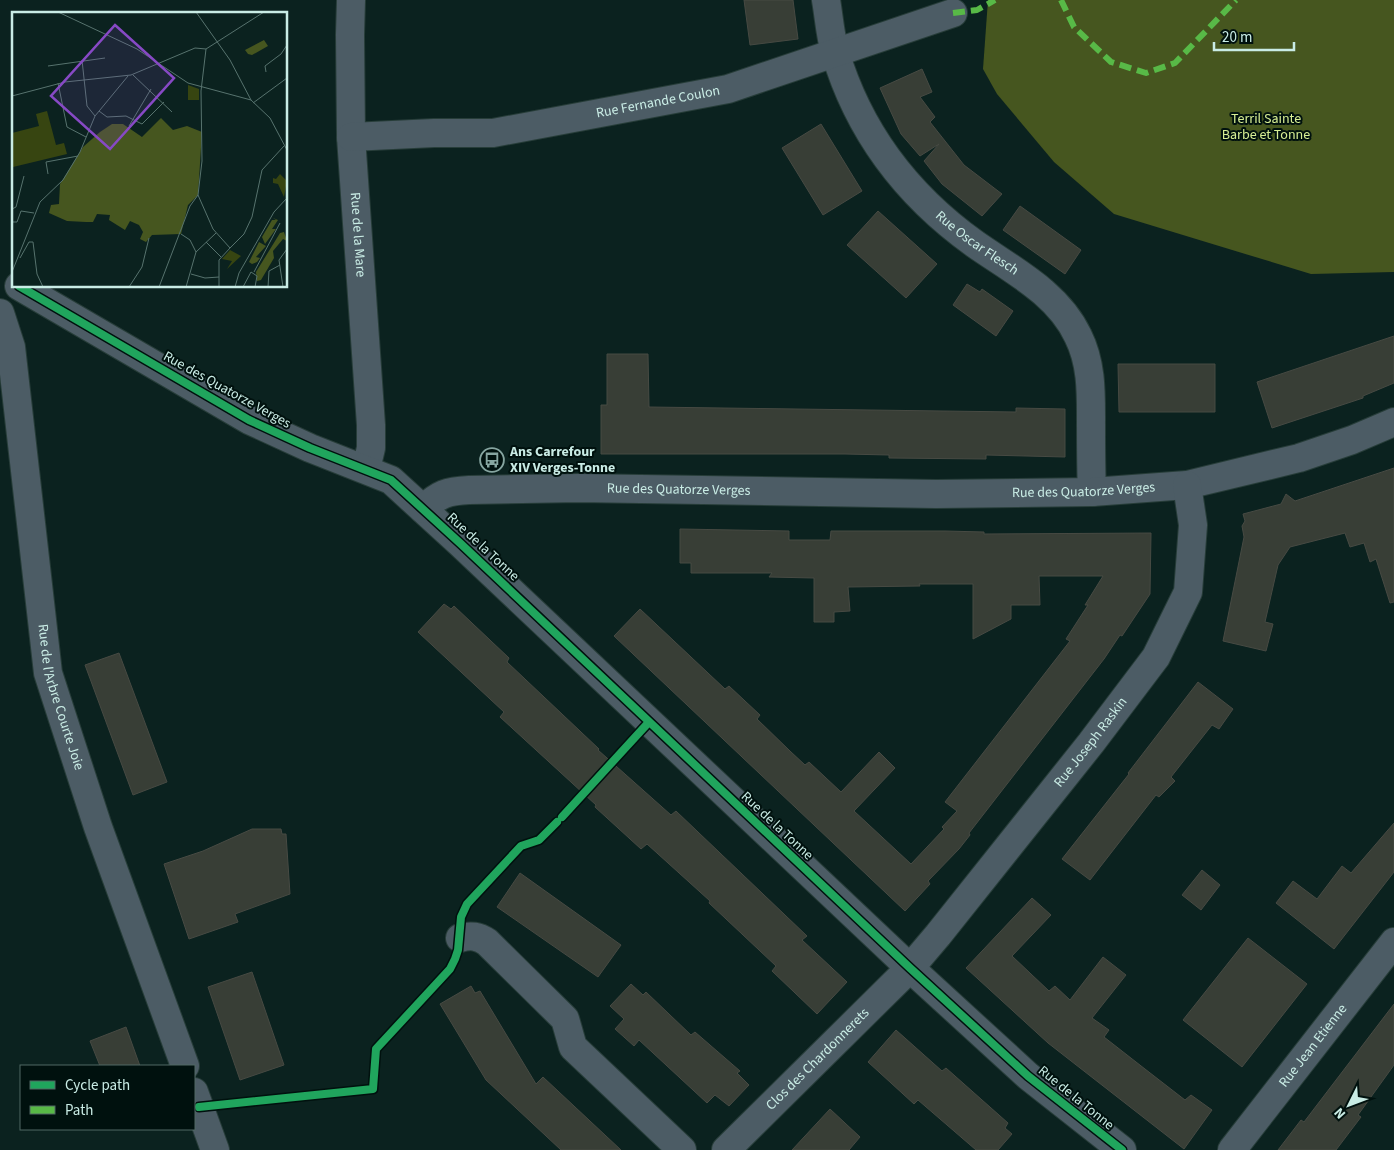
<svg xmlns="http://www.w3.org/2000/svg" width="1394" height="1150" viewBox="0 0 1394 1150" font-family="'Source Sans 3',sans-serif">
	<style>
		.forest { fill: #46561f }
		.building { fill: #383e36; stroke: #474a43 }
		.lines { fill: none; stroke-linecap: round; stroke-linejoin: round }
		.minor-casing { stroke: #273d39; stroke-width: 30 }
		.minor { stroke: #4c5c65; stroke-width: 28 }
		.quiet { stroke: #58b947; stroke-width: 6; stroke-dasharray: 12 6; stroke-linecap: butt }
		.cycleway-casing { stroke: #00110e; stroke-width: 11 }
		.cycleway { stroke: #20a55d; stroke-width: 8 }
		.labels { text-anchor: middle; dominant-baseline: central; stroke-width: 4; stroke-linejoin: round; paint-order: stroke }
		.street-label { font-size: 14px; fill: #c9ece5; stroke: #00110e }
		.park-label { font-size: 14px; fill: #d7ef94; stroke: #00110e }
		.poi-label { font-size: 14px; font-weight: bold; fill: #c9ece5; stroke: #00110e; text-anchor: start }
		.inset-road { fill: none; stroke: #57736e; stroke-width: 1 }
		.view { fill: #8749c5; fill-opacity: 0.15; stroke: #8749c5; stroke-width: 2.5 }
		.inset-edge { fill: none; stroke: #c9ece5; stroke-width: 2.5 }
	</style>
	<rect width="100%" height="100%" fill="#0b221f"/>
	<path class="forest" d="M988 0H1394V272L1311 274 1114 214 1054 162 997 94 983 69Z"/>
	<path class="building" d="M744 0H793L798 39 750 45Z
		M922 69 932 92 920 97 935 117 930 122 964 165 1002 194 982 216 942 184 924 161 939 144 920 156 901 134 880 88Z
		M821 124 862 191 823 215 782 148Z
		M1020 206 1081 250 1065 274 1003 230Z
		M878 211 937 264 906 298 847 245Z
		M967 284 980 292 982 289 1013 311 996 336 953 305Z
		M1394 336V383L1363 396V398L1272 428 1257 382Z
		M607 354H648L649 407 1016 412V408L1065 409V457L986 455V459L889 458V455L845 454H601V405H607Z
		M1118 364H1215V412H1119Z
		M1394 468V602L1390 603 1376 559 1370 562 1364 543 1350 547 1345 533 1290 547 1278 565 1265 622 1273 624 1266 651 1223 641 1244 537 1242 526 1245 521 1243 514 1281 504 1286 494 1295 501Z
		M680 529 789 531V540H830L831 531H945L984 532V534L1151 533 1150 594 1122 636 1120 635 1104 659 969 833 970 835 959 849 928 881 930 884 905 911 614 636 640 609 725 689 729 686 760 715 757 719 790 751 805 765 809 762 841 792 879 752 895 768 854 811 911 864 944 829 942 827 957 811 945 802 1070 641 1066 639 1088 605H1085L1103 576H1039L1040 605H1011V619L973 639V584H919L920 586 848 587 850 611 834 612V622H814V578L769 577 772 573H691V563H680Z
		M444 604 451 609 454 606 509 658 507 662 599 749 598 750 671 815 676 811 807 936 802 940 847 982 817 1014 772 971 776 966 709 903 710 901 647 844 641 849 595 807 596 805 500 717 504 712 418 632Z
		M119 653 167 782 133 795 85 665Z
		M1198 682 1233 709 1219 729 1212 725 1171 777 1175 781 1159 797 1156 795 1090 880 1062 859 1129 774 1128 773Z
		M1394 823V872L1334 949 1276 903 1293 881 1317 899 1342 866 1351 873Z
		M252 829H281L282 834H286L290 894 235 914 238 922 189 939 164 864 203 851Z
		M1202 870 1220 885 1201 910 1182 895Z
		M520 873 621 945 598 977 497 907Z
		M1032 898 1051 915 1012 956 1049 991 1055 986 1070 1000 1103 957 1126 975 1092 1018 1109 1030 1104 1037 1145 1069 1185 1100 1191 1095 1212 1110 1184 1149 1048 1043 966 968Z
		M1248 938 1307 984 1242 1067 1183 1020Z
		M252 972 284 1065 240 1080 208 987Z
		M631 984 643 995 646 992 691 1035 695 1032 740 1071 737 1073 749 1085 729 1106 715 1095 707 1103 639 1040 634 1046 615 1029 624 1019 610 1006Z
		M471 986 475 993 480 991 536 1084 543 1077 621 1150H561L486 1080 440 1004Z
		M1394 1004V1065L1358 1115 1361 1117 1336 1150H1278L1301 1120 1304 1122Z
		M126 1027 140 1066H100L90 1041Z
		M896 1030 942 1071 946 1068 1008 1123 1005 1128 1012 1134 998 1150H976L918 1100 914 1104 868 1062Z
		M830 1109 860 1137 849 1150H792Z"/>
	<g class="lines">
		<g class="minor-casing">
			<g id="minor">
				<path id="s1" d="M351 0 350 35 351 137 371 425V448L366 469"/>
				<path id="s2" d="M826 0C829 17 830 35 835 52 859 133 908 196 975 244 1012 270 1058 293 1078 336 1092 364 1091 393 1091 424 1091 447 1091 470 1092 492"/>
				<path id="s3" d="M351 137 434 133H493L728 89 953 13"/>
				<path d="M19 286 249 420 310 448 391 480 461 544 910 968 1028 1076 1122 1150"/>
				<path id="s4" d="M0 313 11 347 48 673 98 827 185 1066"/>
				<path id="s5" d="M423 509C439 494 447 491 469 490L579 488 936 494 1092 492 1187 485 1299 458 1352 440 1394 422"/>
				<path d="M460 938C471 935 478 936 487 942L565 1019 573 1047 682 1150"/>
				<path d="M194 1092 215 1150"/>
				<path id="s6" d="M726 1150 910 968 938 935 1091 743 1156 657 1188 592 1193 525 1187 485"/>
				<path id="s7" d="M1232 1150 1394 942"/>
			</g>
		</g>
		<use href="#minor" class="minor"/>
		<path class="quiet" d="M1061 0 1074 27 1111 62 1146 73 1175 63 1236 0
			M953 13 977 10 995 0"/>
		<g class="cycleway-casing">
			<path id="cycleway" d="M19 286 249 420 310 448 391 480 461 544 910 968 1028 1076 1122 1150
				M562 817 649 722
				M199 1107 373 1089 376 1049 450 969 455 959 458 950 461 917 467 904 521 846 539 840 557 822"/>
		</g>
		<use href="#cycleway" class="cycleway"/>
	</g>
	<defs>
		<g id="bus-ring" transform="scale(1.25)"><circle r="9.5" fill="#00110e" stroke="#86a5a0" stroke-width="1.5"/><path d="M-5-6H5V4H4V6H2V4H-2V6H-4V4H-5ZM-3.5-4V0h7V-4ZM-3.5 1.2v1.5H-2V1.2ZM2 1.2v1.5H3.5V1.2Z" fill="#86a5a0"/></g>
	</defs>
	<g fill-rule="evenodd">
		<use href="#bus-ring" x="492" y="460"/>
	</g>
	<g class="labels">
		<g class="street-label">
			<text stroke="none"><textPath href="#s3" startOffset="310">Rue Fernande Coulon</textPath></text>
			<text stroke="none"><textPath href="#s1" startOffset="235">Rue de la Mare</textPath></text>
			<text stroke="none"><textPath href="#s2" startOffset="296">Rue Oscar Flesch</textPath></text>
			<text transform="translate(227 390) rotate(29)">Rue des Quatorze Verges</text>
			<text stroke="none"><textPath href="#s5" startOffset="261">Rue des Quatorze Verges</textPath></text>
			<text stroke="none"><textPath href="#s5" startOffset="666">Rue des Quatorze Verges</textPath></text>
			<text transform="translate(483 547) rotate(43)">Rue de la Tonne</text>
			<text stroke="none"><textPath href="#s4" startOffset="390">Rue de l'Arbre Courte Joie</textPath></text>
			<text stroke="none"><textPath href="#s6" startOffset="548">Rue Joseph Raskin</textPath></text>
			<text transform="translate(777 826) rotate(43)">Rue de la Tonne</text>
			<text stroke="none"><textPath href="#s7" startOffset="132">Rue Jean Etienne</textPath></text>
			<text stroke="none"><textPath href="#s6" startOffset="129">Clos des Chardonnerets</textPath></text>
			<text transform="translate(1076 1098) rotate(39)">Rue de la Tonne</text>
		</g>
		<g class="park-label">
			<text x="1266" y="119">Terril Sainte<tspan x="1266" dy="16">Barbe et Tonne</tspan></text>
		</g>
		<g class="poi-label">
			<text x="510" y="452">Ans Carrefour<tspan x="510" dy="16">XIV Verges-Tonne</tspan></text>
		</g>
	</g>
	<g transform="translate(12 12)">
		<rect width="275" height="275" fill="#0b221f"/>
		<path d="M176 73 187 77V88H176ZM35 99 44 133 52 131 55 142 1 155 0 121 27 114 24 102ZM268 162 275 169 272 185 266 172 261 171V166L264 167ZM218 238 229 244 215 257 220 249 210 247Z" fill="#374511"/>
		<path d="M252 28 256 34 240 43 236 42 233 38ZM149 106 161 118 175 114 190 120 186 183 176 193 169 222 140 223 134 230 128 227 131 220 127 213 118 209 113 218 97 208 98 203 85 202 81 210H74L55 209 37 201 39 193 47 192 48 172 71 135 88 120 100 112H111L130 125ZM261 206 266 208 260 217H264L253 232 250 225 260 208H264ZM272 220 275 229 271 227 261 239 262 246 249 268 245 269 244 260 268 221ZM247 230 254 234 244 245 248 246 245 250 240 252 237 250Z" fill="#46561f"/>
		<path class="inset-road" d="M46 0 125 37 176 71 239 88M184 0 218 48 239 88 258 106 275 138M194 37 189 79 190 149 186 183 201 217 218 236 207 248V275M194 37 252 0M70 48 75 94 83 104M36 54 93 46M254 60 253 54 269 42 275 33M121 63 160 100M46 71 55 115 74 125M0 84 53 70 119 63 183 36 194 37M241 91 275 66M87 99 95 105 114 104 130 112 152 90M117 114 139 77M36 162 34 150 66 144M0 197 4 195 12 164M0 210H5L9 199 22 201M169 222 178 228 184 240M194 230 209 245M218 236 232 222 240 205 250 158 272 134M8 246 17 230H21L25 262 31 275M0 260 28 190 51 168 68 140 83 104 116 64M242 260 268 211M179 262 193 266 207 265M117 275 130 255 137 226M147 275 178 194 186 183M174 275 184 240 204 221M223 275 227 261 262 200 275 186M231 275 239 260 245 264 243 275M256 275 257 259 268 253M271 275 267 248 275 237"/>
		<path class="view" d="M103 13 162 66 98 137 39 84Z"/>
		<rect width="275" height="275" class="inset-edge"/>
	</g>
	<rect x="20" y="1065" width="175" height="65" fill="#00110e" stroke="#506964"/>
	<rect x="30" y="1081" width="25" height="8" fill="#20a55d" stroke="#506964"/>
	<text x="65" y="1090" font-size="15" fill="#c9ece5">Cycle path</text>
	<rect x="30" y="1106" width="25" height="8" fill="#58b947" stroke="#506964"/>
	<text x="65" y="1115" font-size="15" fill="#c9ece5">Path</text>
	<g transform="translate(1349 1105) rotate(228)" stroke="#00110e" stroke-width="4" paint-order="stroke">
	<path d="M0-4L9 19L0 12L-9 19Z" fill="#c9ece5"/>
	<text y="-8" font-size="14" font-weight="bold" text-anchor="middle" fill="#c9ece5">N</text>
	</g>
	<path d="M1214 42v8h80v-8" fill="none" stroke="#c9ece5" stroke-width="2.5"/>
	<text x="1222" y="42" font-size="15" fill="#c9ece5" stroke="#00110e" stroke-width="4" paint-order="stroke">20 m</text>
</svg>
